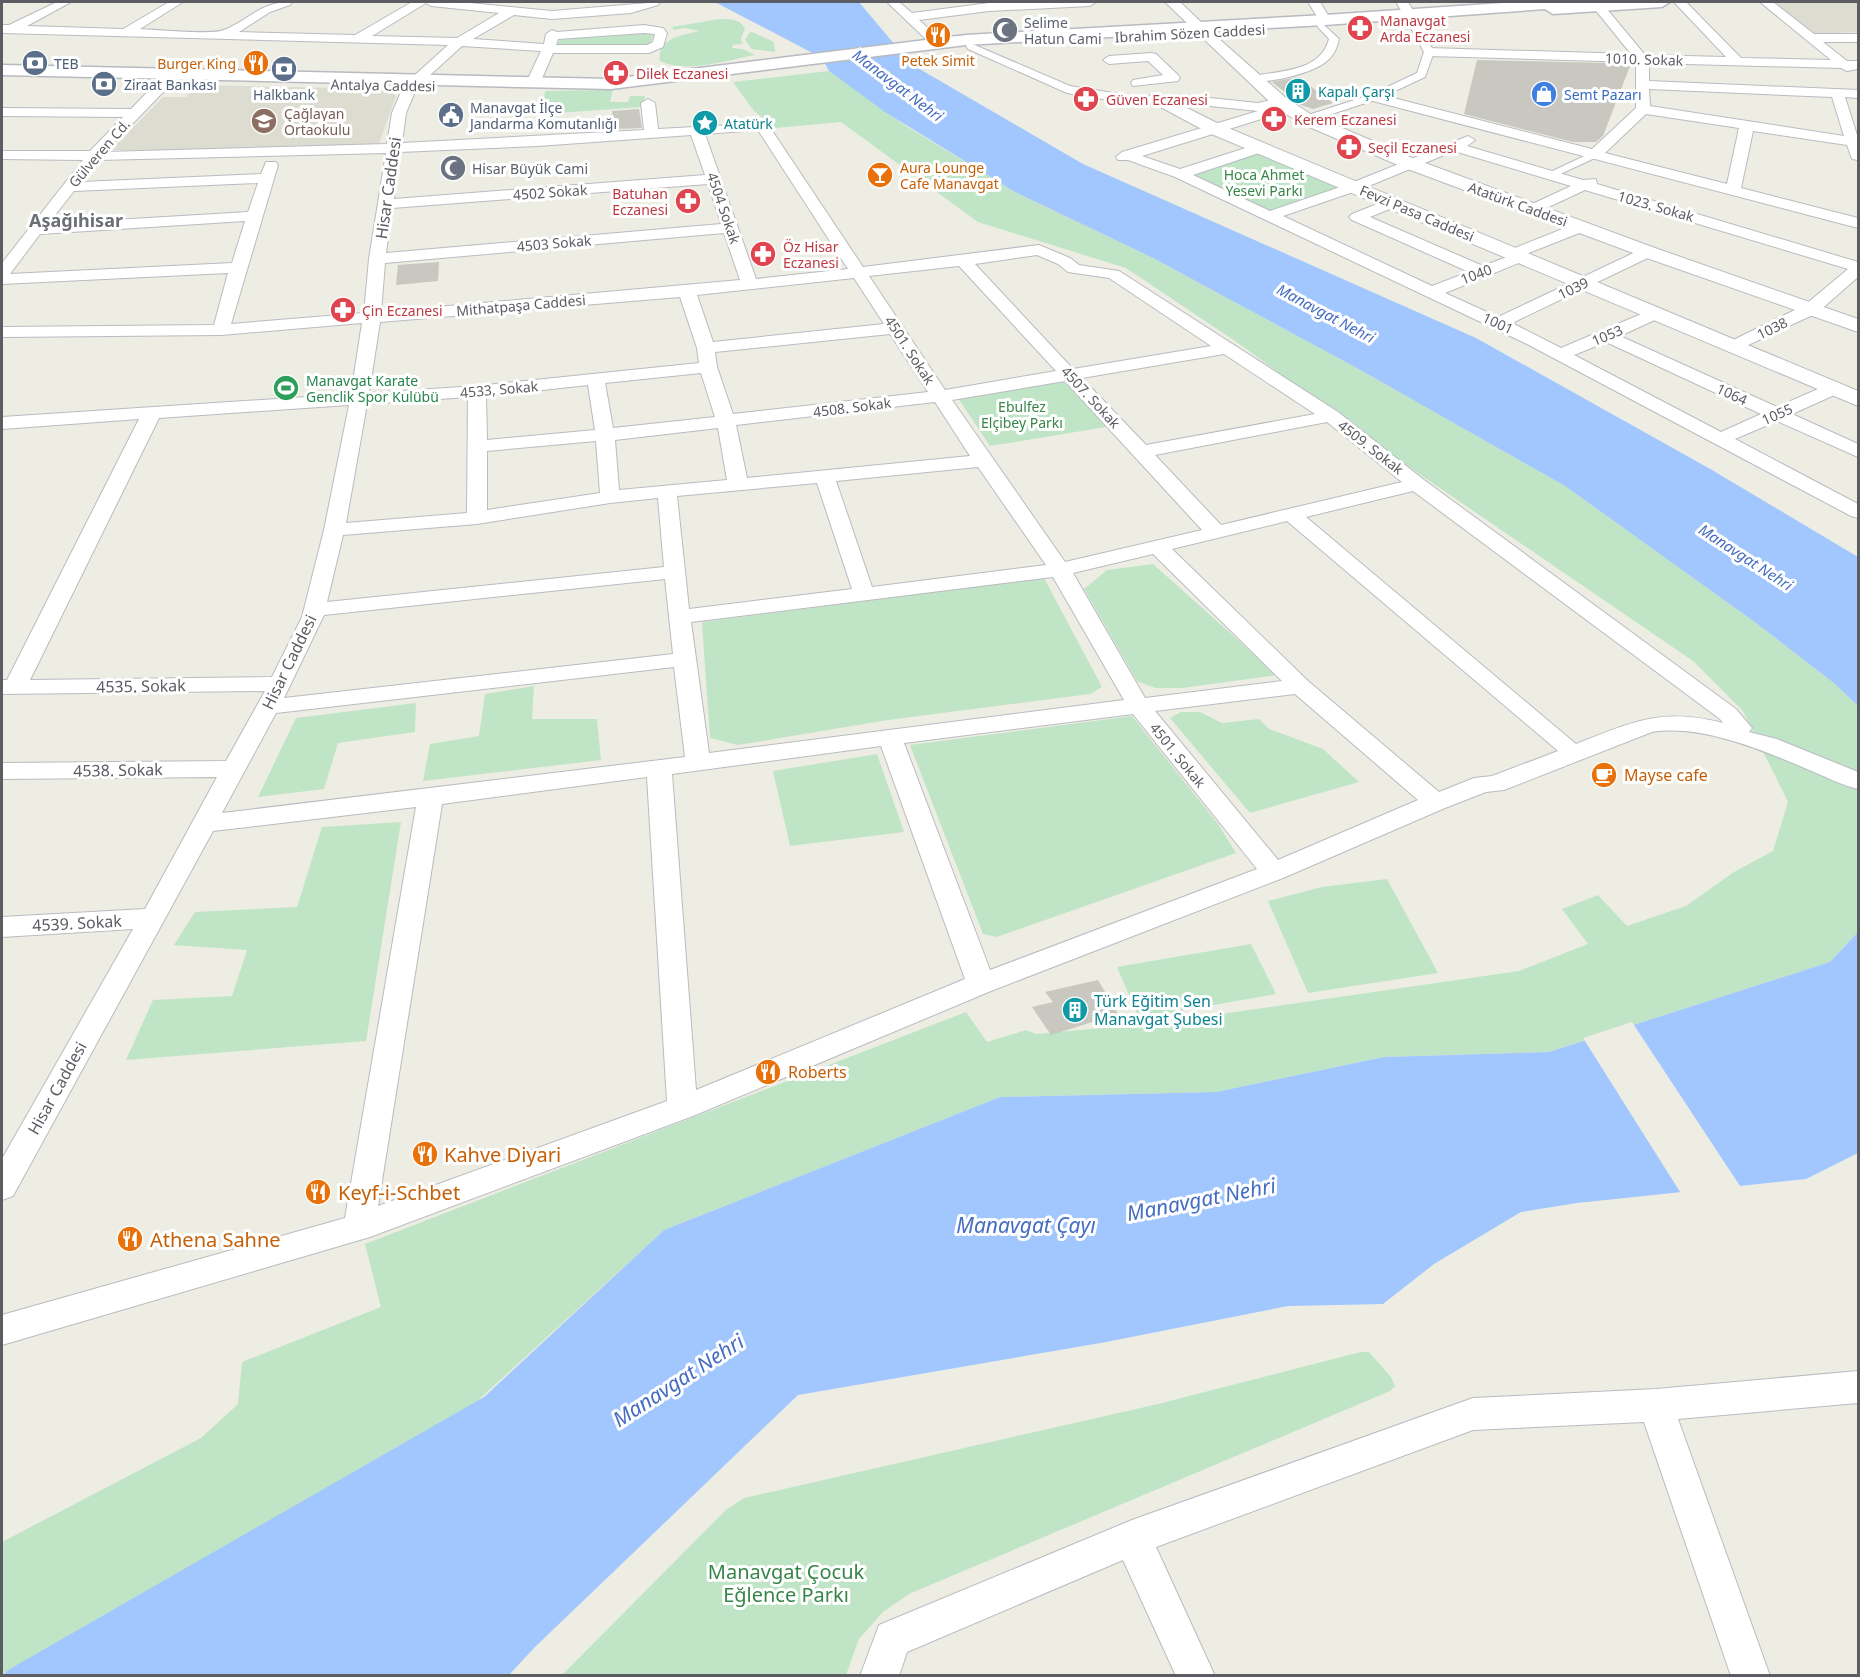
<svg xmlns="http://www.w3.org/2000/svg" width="1860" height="1677" viewBox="0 0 1860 1677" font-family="'Noto Sans',sans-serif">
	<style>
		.education { fill: #dddcd1 }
		.green { fill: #bfe5c6 }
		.water { fill: #a2c7fe }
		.pier { fill: #edede3 }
		.building { fill: #c8c7c0 }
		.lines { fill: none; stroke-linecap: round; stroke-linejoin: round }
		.pedestrian-casing { stroke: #babbc1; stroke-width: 2 }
		.minor-casing { stroke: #babbc1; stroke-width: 2 }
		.tertiary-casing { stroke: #babbc1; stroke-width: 2 }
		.secondary-casing { stroke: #b8bac1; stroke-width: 3 }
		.pedestrian { fill: #fff; fill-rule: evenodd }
		.minor { fill: #fff; fill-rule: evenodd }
		.tertiary { fill: #fff; fill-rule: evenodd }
		.secondary { fill: #fff; fill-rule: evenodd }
		.labels { text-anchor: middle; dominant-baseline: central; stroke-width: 6; stroke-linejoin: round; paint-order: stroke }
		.far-health-label { font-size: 14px; fill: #be3a42; stroke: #fff; text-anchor: start }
		.far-worship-label { font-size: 14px; fill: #5b616d; stroke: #fff; text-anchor: start }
		.far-street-label { font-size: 14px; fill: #5b5d63; stroke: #fff }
		.far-food-label { font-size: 14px; fill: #c56008; stroke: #fff }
		.far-service-label { font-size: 14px; fill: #4e5e75; stroke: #fff; text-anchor: start }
		.far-culture-label { font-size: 14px; fill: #0d838f; stroke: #fff; text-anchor: start }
		.far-shop-label { font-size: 14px; fill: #366cbe; stroke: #fff; text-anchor: start }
		.far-education-label { font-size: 14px; fill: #785e54; stroke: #fff; text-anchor: start }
		.far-park-label { font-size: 14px; fill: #378648; stroke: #fff }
		.far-leisure-label { font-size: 14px; fill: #27864d; stroke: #fff; text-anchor: start }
		.far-water-label { font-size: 15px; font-style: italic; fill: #456dc1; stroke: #fff }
		.street-label { font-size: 16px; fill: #5b5d63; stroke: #fff }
		.food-label { font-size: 16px; fill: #c56008; stroke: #fff; text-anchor: start }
		.culture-label { font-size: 16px; fill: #0d838f; stroke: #fff; text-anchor: start }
		.far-district-label { font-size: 18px; font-weight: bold; fill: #6c6f75; stroke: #fff }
		.near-food-label { font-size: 20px; fill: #c56008; stroke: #fff; text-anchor: start }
		.near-park-label { font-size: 20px; fill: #378648; stroke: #fff }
		.near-water-label { font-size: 21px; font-style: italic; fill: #456dc1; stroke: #fff }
	</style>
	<rect width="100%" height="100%" fill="#edede3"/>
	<path class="education" d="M1775 2H1858V32L1814 34Z
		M197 85 387 89 396 96 379 144 212 150H111L163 97H186Z"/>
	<path class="green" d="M720 19C729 19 741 19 745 29L741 38 742 44 733 45 732 48 743 49 755 55C726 60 688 74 660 61 656 38 684 35 699 31L685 28 674 30 672 27Z
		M638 32 654 33 649 47 556 46 561 38Z
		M752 32 774 42 775 52 752 49 745 40 749 33Z
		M829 71 906 126 1015 192 1153 258 1355 367 1565 486 1756 623 1835 684 1858 706V932L1830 962 1549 1052 1384 1057 1216 1092 1000 1097 664 1230 476 1402 2 1676V1542L201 1438 238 1404 242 1362 381 1307 365 1244 966 1012 987 1042 1026 1030 1036 1034 1159 1023 1519 971 1588 944 1562 909 1598 895 1627 926 1686 906 1734 872 1773 851 1788 802 1743 711 1693 661 1393 456 1238 343 1126 268 978 222 841 122 775 128 754 111 733 82Z
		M613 90 610 102H628L630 96H645L643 107 542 114 545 91Z
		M1258 152 1341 187 1270 212 1188 175Z
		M1070 381 1106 427 990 446 958 398Z
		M1153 564 1277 675 1183 688H1155L1137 681 1084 589 1107 570Z
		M1044 578 1102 687 1090 694 888 720 738 745 710 738 702 622Z
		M534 686 532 719H597L601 760 423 781 430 744 479 736 485 694Z
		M416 703 415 732 338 743 324 789 258 797 296 718Z
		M1181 712H1200L1222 723 1259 719 1269 729 1323 749 1359 782 1250 813 1170 718Z
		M1132 716 1218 824 1236 853 997 937 983 934 910 745Z
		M877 754 904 832 790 846 773 771Z
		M401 822 366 1041 126 1060 153 1000 232 996 247 950 174 945 195 912 297 907 322 827Z
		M1387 879 1438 973 1308 993 1268 901 1322 887Z
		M1251 944 1276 994 1139 1018 1117 967Z
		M1361 1352H1369L1391 1377 1395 1386 1390 1391 909 1594 883 1612 859 1639 846 1675H562L726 1510 744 1498 1158 1404Z"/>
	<path class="water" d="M715 2H859L911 64 1083 164 1476 338 1712 470 1858 557V706L1835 684 1756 623 1565 486 1355 367 1153 258 1015 192 885 112 829 71 822 58Z
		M1858 932V1153L1806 1179 1577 1203 1521 1212 1434 1264 1383 1304 1288 1306 1106 1342 798 1395 535 1647 509 1675 3 1676 8 1670 484 1397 664 1230 1000 1097 1216 1092 1384 1057 1549 1052 1830 962Z"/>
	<path class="pier" d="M1632 1022 1742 1189 1682 1195 1583 1038Z"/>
	<path class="building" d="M1477 60 1607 63 1630 66 1603 136 1596 142H1573L1464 114Z
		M1298 77 1333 103 1313 109 1301 105 1272 82Z
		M639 109 642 128 615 129 612 111Z
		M439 262 438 281 396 285 398 265Z
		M1098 980 1118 1014 1051 1035 1032 1007 1053 1002 1045 992Z"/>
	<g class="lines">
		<g class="pedestrian-casing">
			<path id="pedestrian" d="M1411 16 1416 19 1434 52 1425 77 1378 99 1310 121H1302V117L1370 95 1417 73 1424 52 1406 19Z
				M1322 23 1339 39C1337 47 1335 54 1328 60 1315 73 1268 84 1250 81V77C1279 70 1320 73 1329 39L1317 26Z
				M1595 151 1601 154 1599 156 1554 177 1550 178 1544 175Z"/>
		</g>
		<g class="minor-casing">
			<path id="minor" d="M57 2H71L27 26 123 29 169 2H183L140 29C156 30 213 35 224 30 251 19 259 2 292 2L290 5 270 12 239 32 355 35 412 2H460L552 11 660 2 658 5 631 13 552 19 514 15 473 39 544 44 546 34 552 30 557 32 644 25 663 28 667 33 663 47 649 53H553L540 83 533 87 526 83 541 51 462 46 417 87 406 113 402 143 644 130 641 103 648 99 655 103 658 129 767 123 863 267 1039 245 1070 258 1079 265 1119 271 1338 412 1424 480 1736 709 1752 728 1749 732 1777 739 1858 772V789C1841 785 1824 776 1807 769 1762 750 1701 724 1652 732L1504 790 1486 792 1445 808 1283 878 991 991 693 1116 370 1237 2 1345V1315L345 1218 416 807 213 831 13 1196 2 1200V1159L133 929 2 937V917L145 909 217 777 2 779V763L226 761 265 691 2 694V680H7L139 419 2 429V417L351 394 362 323 221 335 2 337V327L214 325 228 273 2 284V263L83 160 2 159V151H90L123 117 2 116V108L131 109 162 77H172L174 80 172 83 105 152 387 144 392 113 404 85 448 45 2 33V25H9ZM426 3 431 6 499 13 457 38 372 36ZM644 33 655 34 653 42 647 45H556L558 39ZM758 130 848 269 756 279 705 134ZM691 135 705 175 394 199 400 152 538 146ZM386 153 369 259 364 313 231 324 278 165 276 162H266L261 174 81 182 98 160ZM258 183 248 212 48 224 74 191ZM708 184 721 224 386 253 392 208ZM245 221 232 263 10 274 40 234ZM724 233 740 280 381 312 385 263ZM1037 255 1058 264 1068 272 1109 278 1211 346 1073 369 975 264ZM959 266 1056 371 945 390 869 276ZM854 278 884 324 713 342 697 295ZM680 297 697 348 699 363 477 386 369 393 380 322ZM890 334 928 392 733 414 717 367 715 352ZM1224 354 1315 414 1146 445 1082 378ZM701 373 715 417 613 428 605 383ZM1065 381 1202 530 1065 562 952 400ZM588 385 595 430 487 440 486 396ZM468 397 467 513 346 523 367 404ZM935 402 970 456 747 478 736 425ZM349 405 324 530 302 617 272 677 30 680 159 418ZM1327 422 1402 482 1221 525 1155 455ZM718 428 727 480 619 490 615 440ZM596 441 600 493 487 510V451ZM978 467 1046 565 872 587 836 481ZM817 483 852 589 689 609 677 496ZM1413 491 1720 719 1723 723C1661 707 1633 722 1576 744L1306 517ZM658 498 664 567 327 602 343 535 477 524 610 503ZM1287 521 1557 750 1558 751 1492 776 1474 778 1439 792 1308 681 1172 549ZM1153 554 1282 681 1145 698 1073 573ZM1053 577 1124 700 709 753 691 622ZM665 579 673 654 284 698 324 615ZM674 667 685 757 222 813 276 713ZM1295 694 1418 800 1278 860 1155 711ZM1133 714 1257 869 990 970 904 743ZM881 746 965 979 696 1090 672 774ZM647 777 667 1101 378 1206 442 804Z
				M887 2H899L912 13 989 3 1096 2 1090 6 989 11 919 20 937 36 970 37 972 40 970 43 1070 86 1132 96 1181 95 1258 103 1280 98 1285 99 1287 102 1285 105 1267 109 1273 113 1271 116 1142 156 1180 169 1255 145H1265L1267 148 1265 151 1193 175 1270 211 1349 184 1468 136 1475 140 1467 146 1583 180 1596 179 1597 184 1858 262V277L1817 313 1733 352 1727 351 1724 347 1727 343 1805 305 1848 269 1585 190 1538 212H1528L1525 209 1528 206 1571 186 1454 151 1359 190 1283 216 1432 286 1469 272 1352 220 1349 217 1352 214 1387 200H1397L1400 203 1397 206 1370 217 1483 266 1507 257 1505 254 1507 251 1575 224H1587L1589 227 1587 230 1526 254 1528 257 1526 260 1445 293 1498 317 1642 249H1654L1656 252 1654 255 1512 323 1561 348 1653 309 1659 310 1661 314 1659 318 1620 336 1777 407 1827 385H1839L1842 389 1839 393 1792 414 1858 444V457L1777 421 1735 439 1858 504V518L1851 516 1527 344 1175 177 1128 160H1118L1116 157 1122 152 1258 111 1181 103 1132 104 1067 93 968 49 966 46 967 43H930ZM1606 342 1761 414 1721 432 1574 355Z
				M1308 2H1320L1331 20 1329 23H1321Z
				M1396 2H1408L1415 14 1413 17H1405Z
				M1589 2H1601L1645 55 1726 57 1674 2H1686L1741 58 1831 60 1760 2H1773L1814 34H1858V42H1823L1847 61H1858V69L1847 71 1841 68 1649 63V81L1858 90V98L1845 97 1858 138V160L1852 159 1847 145 1753 131 1741 188 1858 218V228L1369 100 1367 97 1374 93 1592 149 1636 108V62L1429 56 1423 52 1429 48 1631 54ZM1649 89 1832 97 1844 136 1650 106ZM1646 114 1739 128 1727 184 1605 153Z
				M1151 53 1156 54 1178 75 1180 78 1178 81 1133 86 1131 83 1133 80 1163 75 1148 61 1109 64 1103 60 1109 56Z
				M1858 1371V1403L1678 1419 1770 1676H1731L1644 1422 1473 1430 1156 1547 1215 1676H1176L1123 1560 907 1652 899 1676H860L879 1625 1132 1520 1473 1398 1656 1389Z"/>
		</g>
		<g class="tertiary-casing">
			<path id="tertiary" d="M1165 2H1180L1203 24 1205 29 1209 30 1286 98 1312 115 1417 160 1655 248 1858 319V332L1641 256 1405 168 1300 123 1274 106Z
				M1161 95 1221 125 1858 391V406L1209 133 1155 104 1153 100 1155 96Z"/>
		</g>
		<g class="secondary-casing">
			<path id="secondary" d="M1518 2H1670L1662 7 1553 14 1545 9 1325 25 966 45 611 89 2 75V65L611 79 966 35 1325 15Z"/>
		</g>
		<use href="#pedestrian" class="pedestrian"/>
		<use href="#minor" class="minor"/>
		<use href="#tertiary" class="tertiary"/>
		<use href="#secondary" class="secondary"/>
	</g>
	<defs>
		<g id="pharmacy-disc" transform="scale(1.35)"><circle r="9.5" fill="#e0444e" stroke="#fff"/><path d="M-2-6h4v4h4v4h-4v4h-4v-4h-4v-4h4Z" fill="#fff"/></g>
		<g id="mosque-disc" transform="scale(1.35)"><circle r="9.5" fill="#6b7280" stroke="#fff"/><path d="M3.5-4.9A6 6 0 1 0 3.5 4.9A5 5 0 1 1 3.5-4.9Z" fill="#fff"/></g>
		<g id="restaurant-disc" transform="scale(1.35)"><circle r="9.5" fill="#e8710a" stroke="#fff"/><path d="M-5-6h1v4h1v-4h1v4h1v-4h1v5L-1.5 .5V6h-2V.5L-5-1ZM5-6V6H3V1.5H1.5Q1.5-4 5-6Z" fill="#fff"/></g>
		<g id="bank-disc" transform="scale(1.35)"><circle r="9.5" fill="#5c6f8a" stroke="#fff"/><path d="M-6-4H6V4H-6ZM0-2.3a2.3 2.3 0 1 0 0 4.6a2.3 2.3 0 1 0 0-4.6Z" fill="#fff"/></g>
		<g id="building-disc" transform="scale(1.35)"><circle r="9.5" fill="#0f9aa8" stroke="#fff"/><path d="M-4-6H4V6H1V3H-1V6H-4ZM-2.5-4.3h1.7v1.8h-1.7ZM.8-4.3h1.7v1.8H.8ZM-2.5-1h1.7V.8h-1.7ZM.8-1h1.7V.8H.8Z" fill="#fff"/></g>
		<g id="shop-disc" transform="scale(1.35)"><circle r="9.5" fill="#3f7fe0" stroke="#fff"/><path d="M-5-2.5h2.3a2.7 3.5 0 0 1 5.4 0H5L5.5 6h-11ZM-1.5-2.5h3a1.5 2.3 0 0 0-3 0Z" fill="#fff"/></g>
		<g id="civic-disc" transform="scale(1.35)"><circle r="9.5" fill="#5c6f8a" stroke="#fff"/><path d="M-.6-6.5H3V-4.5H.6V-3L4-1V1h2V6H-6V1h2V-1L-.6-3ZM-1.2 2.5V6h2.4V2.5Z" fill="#fff"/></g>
		<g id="school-disc" transform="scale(1.35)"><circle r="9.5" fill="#8d6e63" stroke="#fff"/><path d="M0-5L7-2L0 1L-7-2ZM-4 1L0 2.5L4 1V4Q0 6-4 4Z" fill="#fff"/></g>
		<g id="sight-disc" transform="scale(1.35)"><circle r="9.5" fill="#0f9aa8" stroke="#fff"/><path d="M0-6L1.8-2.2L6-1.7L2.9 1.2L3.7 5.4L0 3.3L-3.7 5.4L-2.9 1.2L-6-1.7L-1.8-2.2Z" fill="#fff"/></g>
		<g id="bar-disc" transform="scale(1.35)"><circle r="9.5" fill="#e8710a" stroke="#fff"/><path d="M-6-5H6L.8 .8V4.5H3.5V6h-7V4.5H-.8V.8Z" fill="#fff"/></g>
		<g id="stadium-disc" transform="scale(1.35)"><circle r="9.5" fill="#2e9e5b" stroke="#fff"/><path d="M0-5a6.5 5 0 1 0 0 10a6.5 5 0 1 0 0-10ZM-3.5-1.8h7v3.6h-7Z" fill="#fff"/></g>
		<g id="cafe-disc" transform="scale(1.35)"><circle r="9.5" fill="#e8710a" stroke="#fff"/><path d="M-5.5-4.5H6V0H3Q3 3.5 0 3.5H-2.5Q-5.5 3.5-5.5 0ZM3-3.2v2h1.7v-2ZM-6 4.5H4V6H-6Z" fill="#fff"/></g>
	</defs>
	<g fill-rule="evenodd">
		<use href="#pharmacy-disc" x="1360" y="28"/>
		<use href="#mosque-disc" x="1005" y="30"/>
		<use href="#restaurant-disc" x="938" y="35"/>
		<use href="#bank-disc" x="35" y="63"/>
		<use href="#restaurant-disc" x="256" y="63"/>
		<use href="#bank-disc" x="284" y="69"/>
		<use href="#pharmacy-disc" x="616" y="73"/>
		<use href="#bank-disc" x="104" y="84"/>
		<use href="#building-disc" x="1298" y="91"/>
		<use href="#shop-disc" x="1544" y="94"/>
		<use href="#pharmacy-disc" x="1086" y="99"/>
		<use href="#civic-disc" x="451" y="115"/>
		<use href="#pharmacy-disc" x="1274" y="119"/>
		<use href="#school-disc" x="264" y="121"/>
		<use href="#sight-disc" x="705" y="123"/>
		<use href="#pharmacy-disc" x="1349" y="147"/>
		<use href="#mosque-disc" x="453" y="168"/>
		<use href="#bar-disc" x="880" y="175"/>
		<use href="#pharmacy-disc" x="688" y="201"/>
		<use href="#pharmacy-disc" x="763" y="254"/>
		<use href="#pharmacy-disc" x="343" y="310"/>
		<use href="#stadium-disc" x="286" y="388"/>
		<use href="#cafe-disc" x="1604" y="775"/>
		<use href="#building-disc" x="1075" y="1010"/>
		<use href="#restaurant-disc" x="768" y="1072"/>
		<use href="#restaurant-disc" x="425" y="1154"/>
		<use href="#restaurant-disc" x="318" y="1192"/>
		<use href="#restaurant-disc" x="130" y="1239"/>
	</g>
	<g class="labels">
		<g class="far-health-label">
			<text x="1380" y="20">Manavgat<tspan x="1380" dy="16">Arda Eczanesi</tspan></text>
			<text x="636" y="73">Dilek Eczanesi</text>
			<text x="1106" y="99">Güven Eczanesi</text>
			<text x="1294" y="119">Kerem Eczanesi</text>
			<text x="1368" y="147">Seçil Eczanesi</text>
			<text x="668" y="193" text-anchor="end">Batuhan<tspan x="668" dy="16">Eczanesi</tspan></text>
			<text x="783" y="246">Öz Hisar<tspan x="783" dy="16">Eczanesi</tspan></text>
			<text x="362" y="310">Çin Eczanesi</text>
		</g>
		<g class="far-worship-label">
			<text x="1024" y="22">Selime<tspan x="1024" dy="16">Hatun Cami</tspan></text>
			<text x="472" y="168">Hisar Büyük Cami</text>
		</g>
		<g class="far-street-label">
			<text transform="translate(1190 33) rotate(-3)">Ibrahim Sözen Caddesi</text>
			<text transform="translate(1644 59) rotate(2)">1010. Sokak</text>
			<text transform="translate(383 85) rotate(1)">Antalya Caddesi</text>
			<text transform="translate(99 153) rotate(-49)">Gülveren Cd.</text>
			<text transform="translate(550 192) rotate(-4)">4502 Sokak</text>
			<text transform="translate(1518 204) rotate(20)">Atatürk Caddesi</text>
			<text transform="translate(1656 206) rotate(16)">1023. Sokak</text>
			<text transform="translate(724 208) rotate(71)">4504 Sokak</text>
			<text transform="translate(1417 213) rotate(23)">Fevzi Pasa Caddesi</text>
			<text transform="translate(554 243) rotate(-5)">4503 Sokak</text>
			<text transform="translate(1476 274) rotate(-21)">1040</text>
			<text transform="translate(1573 288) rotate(-26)">1039</text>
			<text transform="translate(521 305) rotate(-5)">Mithatpaşa Caddesi</text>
			<text transform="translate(1498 323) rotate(25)">1001</text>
			<text transform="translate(1772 328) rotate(-26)">1038</text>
			<text transform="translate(1607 335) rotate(-23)">1053</text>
			<text transform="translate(910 350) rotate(57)">4501. Sokak</text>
			<text transform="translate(499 389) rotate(-5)">4533, Sokak</text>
			<text transform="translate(1732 394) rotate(25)">1064</text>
			<text transform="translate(1091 397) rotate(47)">4507. Sokak</text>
			<text transform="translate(852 407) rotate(-7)">4508. Sokak</text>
			<text transform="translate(1777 414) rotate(-24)">1055</text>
			<text transform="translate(1371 447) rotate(38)">4509. Sokak</text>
			<text transform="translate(1178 755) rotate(51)">4501. Sokak</text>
		</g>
		<g class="far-food-label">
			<text x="938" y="60">Petek Simit</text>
			<text x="236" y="63" text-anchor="end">Burger King</text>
			<text x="900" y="167" text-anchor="start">Aura Lounge<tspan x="900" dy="16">Cafe Manavgat</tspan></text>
		</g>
		<g class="far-service-label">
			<text x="54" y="63">TEB</text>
			<text x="124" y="84">Ziraat Bankası</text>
			<text x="284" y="94" text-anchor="middle">Halkbank</text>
			<text x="470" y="107">Manavgat İlçe<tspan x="470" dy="16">Jandarma Komutanlığı</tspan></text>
		</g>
		<g class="far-culture-label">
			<text x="1318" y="91">Kapalı Çarşı</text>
			<text x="724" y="123">Atatürk</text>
		</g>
		<g class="far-shop-label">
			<text x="1564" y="94">Semt Pazarı</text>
		</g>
		<g class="far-education-label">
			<text x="284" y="113">Çağlayan<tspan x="284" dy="16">Ortaokulu</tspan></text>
		</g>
		<g class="far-park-label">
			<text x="1264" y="174">Hoca Ahmet<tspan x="1264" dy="16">Yesevi Parkı</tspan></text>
			<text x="1022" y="406">Ebulfez<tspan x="1022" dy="16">Elçibey Parkı</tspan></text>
		</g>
		<g class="far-leisure-label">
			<text x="306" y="380">Manavgat Karate<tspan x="306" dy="16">Genclik Spor Kulübü</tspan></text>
		</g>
		<g class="far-water-label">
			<text transform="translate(898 85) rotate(37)">Manavgat Nehri</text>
			<text transform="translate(1326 313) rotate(28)">Manavgat Nehri</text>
			<text transform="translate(1746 557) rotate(33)">Manavgat Nehri</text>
		</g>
		<g class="street-label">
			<text transform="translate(388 188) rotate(-82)">Hisar Caddesi</text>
			<text transform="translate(289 662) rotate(-64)">Hisar Caddesi</text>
			<text transform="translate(141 686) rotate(-1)">4535. Sokak</text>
			<text transform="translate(118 770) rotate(-1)">4538. Sokak</text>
			<text transform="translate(77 923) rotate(-3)">4539. Sokak</text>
			<text transform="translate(57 1088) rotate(-61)">Hisar Caddesi</text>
		</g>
		<g class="food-label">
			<text x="1624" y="775">Mayse cafe</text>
			<text x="788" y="1072">Roberts</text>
		</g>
		<g class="culture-label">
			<text x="1094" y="1001">Türk Eğitim Sen<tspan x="1094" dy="18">Manavgat Şubesi</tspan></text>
		</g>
		<g class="far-district-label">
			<text x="76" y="220">Aşağıhisar</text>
		</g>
		<g class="near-food-label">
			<text x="444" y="1154">Kahve Diyari</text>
			<text x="338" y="1192">Keyf-i-Schbet</text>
			<text x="150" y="1239">Athena Sahne</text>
		</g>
		<g class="near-park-label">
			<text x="786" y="1571">Manavgat Çocuk<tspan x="786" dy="23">Eğlence Parkı</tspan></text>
		</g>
		<g class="near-water-label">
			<text transform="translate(1201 1199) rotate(-11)">Manavgat Nehri</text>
			<text x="1026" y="1225">Manavgat Çayı</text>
			<text transform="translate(678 1380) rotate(-33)">Manavgat Nehri</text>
		</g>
	</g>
	<rect width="1860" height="1677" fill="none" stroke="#5b5d63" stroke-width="6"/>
</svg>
